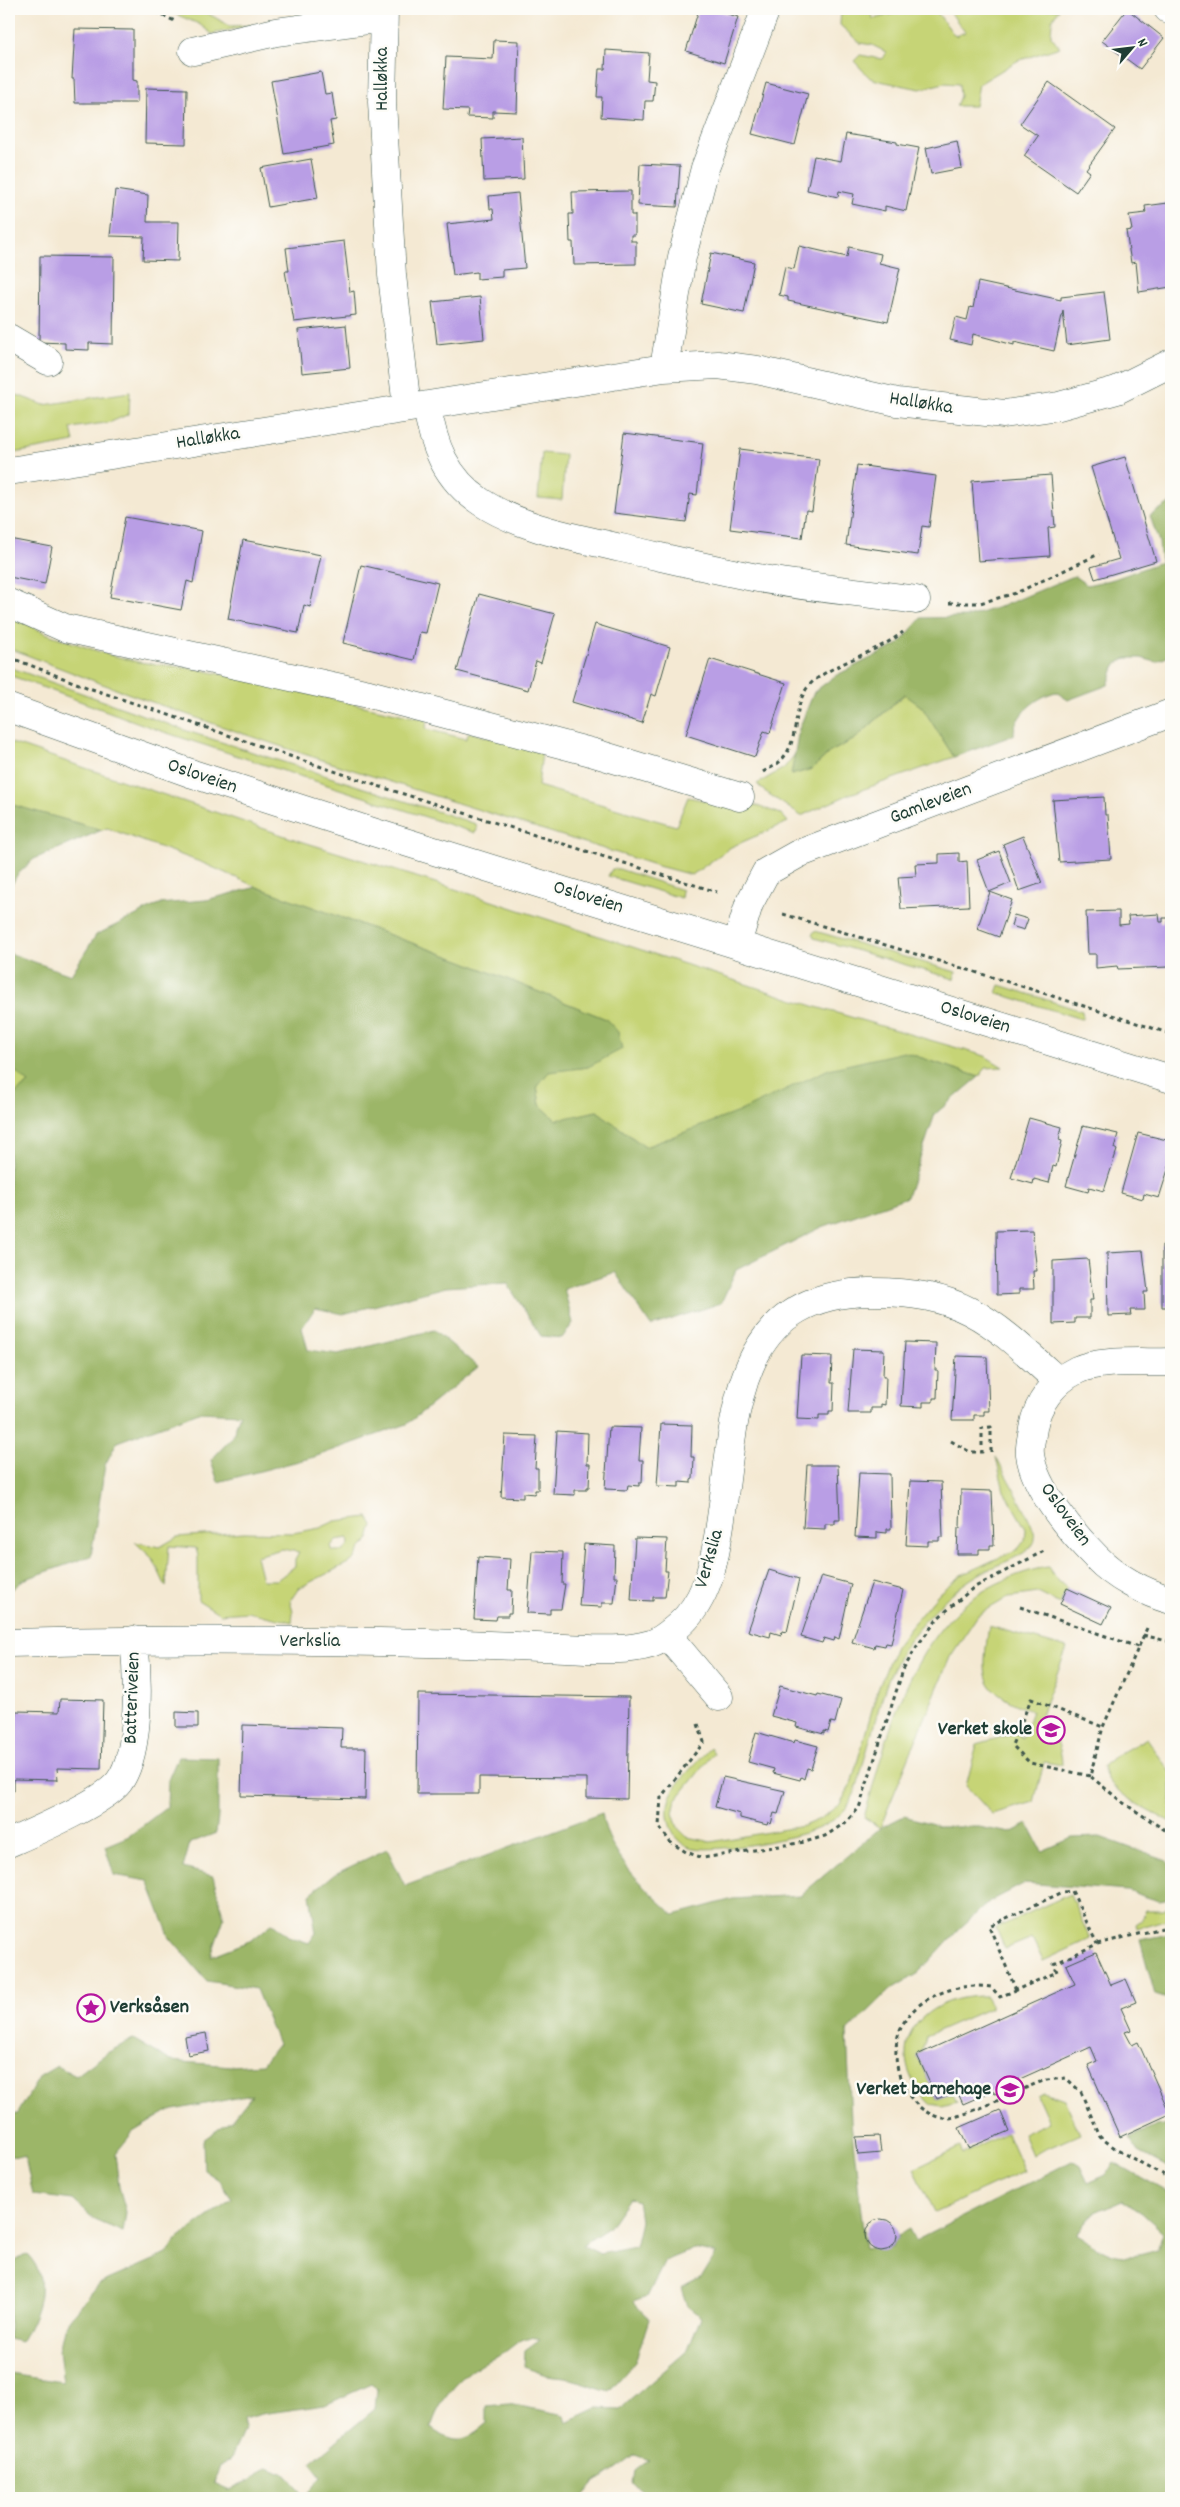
<svg xmlns="http://www.w3.org/2000/svg" width="1180" height="2507" viewBox="0 0 1180 2507" font-family="Dekko,sans-serif">
	<style>
		.green { fill: #c6d476; stroke: #728855; fill-rule: evenodd }
		.forest { fill: #9cb667; stroke: #5e7a4e; fill-rule: evenodd }
		.building { fill: #b99ee5 }
		.lines { fill: none; stroke-linecap: round; stroke-linejoin: round }
		.minor-casing { stroke: #3f574c; stroke-width: 29 }
		.path { stroke: #3f574c; stroke-width: 3; stroke-dasharray: 4 4; stroke-linecap: butt }
		.minor { stroke: #fff; stroke-width: 28 }
		.labels { text-anchor: middle; dominant-baseline: central; stroke-width: 5; stroke-linejoin: round; paint-order: stroke }
		.street-label { font-size: 20px; fill: #1f3d34; stroke: #fdfcf7 }
		.poi-label { font-size: 20px; font-weight: bold; fill: #1f3d34; stroke: #fdfcf7; text-anchor: end }
	</style>
	<rect width="100%" height="100%" fill="#fdfcf7"/>
	<filter id="ink" filterUnits="userSpaceOnUse"><feTurbulence type="fractalNoise" baseFrequency=".02" numOctaves="2"/><feDisplacementMap in="SourceGraphic" scale="10" xChannelSelector="R" yChannelSelector="G"/><feConvolveMatrix kernelMatrix="1 2 1 2 8 2 1 2 1" color-interpolation-filters="sRGB"/></filter>
	<filter id="wash" filterUnits="userSpaceOnUse"><feTurbulence type="fractalNoise" baseFrequency=".0096" numOctaves="4" result="noise"/><feDisplacementMap in="SourceGraphic" scale="20" xChannelSelector="R" yChannelSelector="G"/><feGaussianBlur stdDeviation="1.12" result="paint"/><feColorMatrix in="noise" values="0 0 0 0 0 0 0 0 0 0 0 0 0 0 0 0 0 1.4 0 .05"/><feComposite in="paint" operator="in"/></filter>
	<g filter="url(#wash)">
		<rect width="100%" height="100%" fill="#f4e9d3"/>
		<path class="green" d="M163 9H200L230 26 252 25 212 34 199 24Z
			M841 9H874L872 11 873 19 913 9 936 11 955 36 965 32 948 9H1059L1052 20 1051 36 1060 47 1017 61 979 84 975 106H956L960 96 959 84 944 83 920 89 880 81 870 78 854 61 860 55 882 59 886 52 872 45 860 43 840 25Z
			M9 392 44 405 130 392 129 414 111 422 71 428 74 442 9 454Z
			M542 453 565 455 562 500 538 498Z
			M9 615 45 633 103 653 138 662 197 669 427 720 426 729 466 739 469 732 542 753 538 786 676 826 688 797 744 809 749 803 781 814 788 822 731 847 692 875 658 866C441 797 221 733 9 648Z
			M9 667 190 732 476 824 477 830 475 833 161 731 9 675Z
			M905 694 922 707 954 757 850 794 801 816 763 790 757 784 784 768 796 753 791 775 812 769 830 752 855 739Z
			M9 742 294 839 458 890 816 1007 985 1056 1003 1067 986 1068 979 1077 904 1052 645 1147 597 1111 556 1121 540 1105 537 1086 549 1071 588 1067 606 1019 462 961 257 887 203 863 107 828 102 830 9 804Z
			M612 869H619L682 890 681 898 608 876Z
			M815 931 956 972 954 979 814 938 812 934Z
			M1000 985 1082 1011 1083 1018 1081 1019 997 993Z
			M9 1066 29 1083 9 1098Z
			M996 1457C1004 1474 1036 1524 1035 1539 1034 1553 1001 1563 989 1569 956 1585 930 1612 909 1641 885 1673 875 1724 864 1761 860 1776 857 1791 849 1804 843 1813 835 1819 827 1824 808 1837 707 1856 687 1846 671 1837 665 1818 669 1801 673 1783 699 1762 710 1747L714 1753 676 1800 673 1813 678 1828 687 1837 711 1842 803 1826 820 1819 840 1804 851 1784 877 1692 895 1647 911 1626 939 1593 961 1575 1018 1549 1025 1540 1026 1529 1004 1491Z
			M368 1517 373 1525 369 1540 360 1549 354 1560 299 1588 290 1601 293 1612 292 1622 248 1612 220 1614 198 1600V1556L196 1548 169 1546 166 1587 153 1559 135 1542 160 1547 177 1537 244 1532 293 1533 320 1528 335 1521ZM348 1538 349 1544 343 1551H333L331 1546 336 1540ZM282 1549 299 1552 295 1559V1566L277 1580H262L256 1556Z
			M1048 1567 1057 1580 1067 1588 1060 1604 1038 1593 1009 1597 978 1615 950 1657 880 1828 864 1817C890 1730 912 1619 1005 1580 1019 1574 1033 1569 1048 1567Z
			M989 1626 1067 1648 1040 1717C1053 1730 1062 1746 1062 1765L1044 1762 1034 1802 992 1814 966 1786 977 1744 1016 1733 1022 1738 1032 1711C980 1691 981 1679 989 1626Z
			M1147 1738 1171 1774V1822C1151 1812 1105 1791 1103 1766L1115 1756Z
			M1070 1894 1090 1939 1043 1961 1032 1938 1005 1949 996 1928Z
			M1171 1906V1918L1137 1928 1136 1924 1142 1920 1146 1910H1163Z
			M986 1996 990 2003V2008L926 2036 922 2052 917 2055 937 2099 952 2093 957 2102 942 2106 930 2104C877 2050 919 1995 986 1996Z
			M1044 2092 1064 2099 1080 2134 1032 2155 1023 2134 1049 2122 1037 2095Z
			M1007 2133 1024 2171 935 2212 914 2169 960 2147 963 2154Z"/>
		<path class="forest" d="M1171 502V625L1169 626 1171 655 1156 662 1141 658H1126L1115 665 1108 685 1068 700 1056 692C1038 696 1013 715 1014 735L954 757 922 707 904 694 855 739 830 752 812 769 791 775 799 729 814 692 835 676 899 644 921 618 968 617 1005 605 1074 576 1087 585 1114 579 1161 562 1159 542 1150 516Z
			M9 804 102 830 34 859 17 875 9 890Z
			M257 887 462 961 606 1019 618 1032 622 1049 588 1067 549 1072 537 1086 540 1105 556 1120 597 1111 645 1147 736 1113 829 1069 904 1052 979 1077 935 1114 907 1197 822 1227 736 1270 721 1303 651 1326 615 1272 564 1289 573 1323 562 1338 541 1336 507 1283 446 1287 343 1314 315 1308 302 1328 308 1350 338 1354 434 1330 478 1367 407 1424 314 1457 218 1482 211 1460 232 1438 240 1414 199 1412 117 1442 105 1465 91 1556 23 1580 9 1592V1098L29 1083 9 1066V953L71 975 96 935 159 904 206 900Z
			M178 1757 218 1758V1816L216 1833 190 1843 183 1868 213 1876 224 1918 211 1956 252 1940 273 1923 288 1936 309 1943 316 1933 310 1894 335 1874 387 1849 405 1886 602 1813C608 1856 643 1886 674 1915L733 1899 801 1895 880 1828 904 1816 933 1824 937 1827H979L1010 1833 1028 1824 1042 1851 1072 1838 1100 1837 1167 1861 1171 1867V1899L1159 1901 1128 1891 1025 1883 989 1902 960 1928 918 1973 890 1990 847 2032 851 2121 865 2248 870 2247 881 2251 893 2247 898 2235 909 2229 915 2241 1072 2161 1080 2166 1088 2183 1106 2175 1114 2162 1171 2194V2419L1166 2498H649L633 2483 635 2471 649 2460 635 2455 595 2483 581 2498H9V2374L63 2382 59 2351 64 2329 70 2318 99 2284 167 2254 177 2239 232 2199 219 2180 204 2170 203 2140 233 2119 252 2095 168 2111 133 2132 115 2154 119 2187 126 2212 123 2232 95 2220 73 2200 33 2195 25 2157 9 2156V2110L17 2115 40 2076 57 2066 76 2076 107 2053 133 2039 171 2061 231 2066 262 2064 278 2044 256 1989 207 1981 170 1938 148 1881 114 1875 105 1846 129 1836 167 1807 168 1780ZM629 2198 638 2201 641 2221 635 2247 600 2254 582 2245 608 2228ZM1122 2200 1142 2213 1163 2232 1157 2250C1118 2263 1110 2254 1077 2235L1093 2213ZM694 2249 716 2254 702 2277 681 2288 687 2306 701 2317 688 2350 620 2409 597 2408 567 2422 565 2415 509 2404 487 2406V2424C465 2443 455 2444 431 2428 439 2400 458 2379 483 2363 488 2360 495 2359 500 2355 514 2347 522 2333 540 2339L525 2350 524 2367 546 2375 565 2377 609 2391 635 2362 649 2319 633 2302 647 2297 665 2261ZM371 2384 377 2389 375 2409 310 2463 321 2477 305 2496 285 2474 267 2467 251 2480 230 2490 214 2483 220 2466 231 2458 244 2430 243 2419 261 2414 325 2405Z
			M1169 1934 1171 1935V2000L1155 1995 1140 1940Z
			M1171 2124V2169L1139 2152 1129 2138 1157 2126Z
			M27 2254C53 2279 36 2317 21 2342L9 2339V2265Z"/>
		<g id="blocks">
			<path class="building" d="M699 9H712L738 17 724 63 686 51Z
				M1127 9 1164 38 1140 69 1102 41Z
				M75 29 133 30V80L137 81V103H75L74 79H72Z
				M494 40 519 41 517 112 493 111V118L467 117 468 110 443 109 446 57 493 59Z
				M606 50 649 53 647 80 655 81 653 101H645L644 120 601 117 602 97H597L599 69H605Z
				M321 72 325 94 332 93 336 120 330 121 334 145 284 154 271 81Z
				M1049 82 1115 129 1086 169 1090 172 1076 192 1024 156 1038 136 1020 124Z
				M766 83 808 94 795 145 752 134Z
				M146 88 187 89 186 144 145 143Z
				M846 134 897 142V144L919 148 906 211 885 206V211L852 204 854 194 839 191 838 197 807 190 814 156 841 161Z
				M522 137 524 179 484 181 482 139Z
				M957 141 962 168 931 174 926 148Z
				M311 159 318 198 268 207 261 168Z
				M640 164 680 166 677 207 638 205Z
				M115 190 148 195 147 222H179L178 261 143 260 144 237 110 236Z
				M631 191V215H635V235H631V241H636V264L574 265 573 242H570L569 214H573L572 192Z
				M518 193 525 268 502 270V277L477 279V272L453 275 447 224 494 219 493 209H490L489 196Z
				M1168 203 1169 210H1171V287L1139 292 1136 262 1131 263 1126 231 1132 230 1129 215 1146 213 1145 206Z
				M344 241 350 292 354 291 356 315 294 322 285 271H289L286 248Z
				M799 246 847 257 849 247 881 254 879 263 900 268 888 322 788 301V297L779 295 785 267 794 269Z
				M711 253 754 262 744 313 701 304Z
				M40 256 114 257 113 344 89 343V350L65 349V343L39 342Z
				M978 282 1061 300V297L1104 292 1110 339 1067 345 1063 311 1054 351 1014 342V345L973 334 971 345 950 340 956 317 967 320 970 307 973 308Z
				M480 297 484 339 437 344 432 302Z
				M346 325 350 368 302 373 298 330Z
				M624 433 703 443 697 495 690 494 686 522 614 513Z
				M740 449 819 459 812 511 806 510 802 538 730 529Z
				M1125 457 1156 561 1095 579 1091 567 1119 559 1091 467Z
				M857 465 936 476 929 527 922 526 918 555 846 545Z
				M1051 475 1055 527 1048 528 1050 556 978 561 972 481Z
				M125 517 202 531 193 583 187 581 181 610 110 597Z
				M9 539 52 547 45 584 9 577Z
				M243 540 321 555 310 607 304 605 298 633 228 619Z
				M361 565 438 583 426 633 420 632 414 660 343 643Z
				M479 594 555 614 541 663 536 661 528 690 457 671Z
				M595 624 670 647 656 696 651 694 642 723 572 702Z
				M710 659 786 683 770 733 764 731 755 757 686 735Z
				M1104 797 1105 815H1108L1111 859 1059 862 1053 800Z
				M1023 836 1042 883 1019 891 1003 844Z
				M999 851 1011 883 989 892 977 860Z
				M959 853V862L967 861 969 906 901 909 898 877 916 876 915 864 939 863V854Z
				M990 892 1012 900 999 937 977 929Z
				M1119 911V925L1129 924 1128 916 1159 914 1160 922H1163V918H1171V962H1169V967L1118 969 1117 966 1096 968V954H1088L1086 912Z
				M1014 915 1028 919 1024 930 1011 926Z
				M1029 1118 1062 1127 1059 1140 1062 1141 1056 1167 1053 1166 1049 1183 1034 1179 1033 1184 1011 1178Z
				M1083 1126 1118 1134 1114 1148 1117 1150 1104 1191 1089 1187 1088 1192 1066 1186Z
				M1138 1133 1171 1141 1169 1156 1171 1157V1160L1159 1198 1144 1194 1143 1199 1121 1193Z
				M1032 1230 1037 1271H1033L1034 1289H1019V1294L997 1295 996 1231Z
				M1171 1244V1307H1162V1245Z
				M1143 1251 1148 1292H1144L1145 1310H1130L1131 1315 1108 1316 1107 1253Z
				M1088 1259 1093 1300H1090V1318H1075V1323L1053 1324V1261Z
				M905 1342 936 1343 935 1370H938L937 1398H933V1402H923V1407L901 1406Z
				M853 1349 884 1350 883 1376H886L885 1405 881 1404V1408H871V1413H848Z
				M801 1355 832 1356 831 1383H834L833 1411H829V1415H819V1420L797 1419Z
				M956 1356 987 1357 989 1411H984V1415H974V1420H952Z
				M661 1424 692 1425 691 1457H694L693 1479 691 1480V1483L679 1482V1487L657 1486Z
				M609 1427 641 1428 639 1460H643L642 1483H639V1486L628 1485 627 1490 605 1489Z
				M557 1431 588 1433 587 1464H590L589 1487H587V1490H575V1495L553 1494Z
				M505 1435 537 1436 535 1468H538V1490H535V1494L523 1493V1498L501 1497Z
				M807 1465H838L840 1520H835V1524H825V1529L803 1528Z
				M1171 1470V1481L1166 1476Z
				M859 1473 890 1474 891 1529H887V1533L877 1532V1538L855 1537Z
				M910 1481 941 1482 943 1537H939V1541H928V1546L906 1545Z
				M961 1490 992 1491 994 1545H990V1549H979V1554H957L958 1528H960Z
				M635 1538 667 1539 665 1571H668L665 1597H653V1601L631 1600Z
				M584 1544 615 1546 614 1577H617L614 1603H602V1607L579 1606Z
				M532 1551 563 1552 562 1584H565L561 1609H550V1614L527 1613Z
				M478 1557 510 1559 508 1590H512L511 1613H508V1616H497L496 1620 474 1619Z
				M769 1570 799 1579 787 1632 782 1631 781 1635 771 1632 770 1637 748 1631Z
				M821 1576 851 1584 839 1639 835 1637 834 1641 824 1638 822 1643 801 1637Z
				M872 1582 903 1590 891 1644 886 1643 885 1646 875 1644 874 1648 852 1642Z
				M1067 1588 1111 1608 1103 1624 1060 1604Z
				M780 1686 817 1696 818 1694 841 1700 835 1723 831 1722 828 1732 824 1731V1734L796 1727 797 1723 771 1716Z
				M418 1694 629 1697 627 1799 587 1798V1778L479 1777V1794H417Z
				M60 1699 103 1700 101 1769 57 1768 58 1780 14 1779V1791H9V1723H15L16 1711 59 1712Z
				M176 1712 198 1713V1727H176Z
				M243 1725 342 1728 341 1748H366L365 1799 241 1796Z
				M756 1732 794 1743 795 1740 818 1746 811 1769 807 1768 804 1779 801 1777 800 1780 773 1773 774 1769 748 1762Z
				M723 1777 785 1791 778 1814 774 1813 771 1824 768 1822 767 1825 740 1818V1814L715 1807Z
				M1096 1952 1111 1985 1126 1979 1136 2002 1121 2008 1131 2030 1125 2032 1132 2045 1138 2042 1170 2114 1120 2137 1088 2065 1097 2061 1091 2047 1013 2082 1015 2085 995 2094 993 2091 963 2104 957 2091 937 2099 917 2055 1075 1984 1066 1965Z
				M206 2033 209 2051 188 2055 185 2037Z
				M1000 2110 1009 2131 968 2148 959 2128Z
				M879 2136 881 2153 858 2155 856 2137Z
				M865 2235a16 16 0 1 1 32 0a16 16 0 1 1-32 0Z"/>
		</g>
	</g>
	<g filter="url(#ink)">
		<use href="#blocks" fill-opacity="0" stroke="#3f574c" stroke-width="1"/>
		<g class="lines">
			<g class="minor-casing">
				<path id="minor" d="M384 9 382 102 392 275 407 408
					M1168 9 1171 11
					M193 51 276 32 383 18
					M9 338 48 361
					M664 368 682 257 705 168 766 9
					M427 406C433 445 446 479 481 502 522 529 574 537 621 548 666 558 712 569 758 578 810 588 864 592 916 600
					M9 471 664 368 718 365 757 370 897 402 1004 414 1059 406 1117 390 1171 363
					M9 603 65 628 369 694 591 752 740 797
					M9 708 193 774 376 833 1171 1079
					M737 944 749 904 766 872 798 854 1171 713
					M1171 1362C1145 1363 1100 1359 1077 1370 1054 1381 1037 1403 1033 1428 1032 1436 1029 1446 1030 1454 1034 1489 1072 1533 1096 1557 1115 1577 1145 1593 1171 1600
					M667 1635 719 1697
					M9 1643C148 1639 287 1640 426 1643 472 1644 519 1646 565 1648 592 1649 624 1652 651 1644 661 1641 671 1632 678 1626 704 1604 713 1569 718 1537 737 1432 723 1295 869 1292 964 1291 992 1321 1059 1382
					M9 1843C34 1832 104 1802 119 1782 141 1752 138 1676 134 1640"/>
			</g>
			<path class="path" d="M148 9 177 22
				M949 603H980L1016 593 1099 554
				M9 657 89 688 378 786 717 892
				M763 772C769 768 778 765 782 759 800 740 792 709 807 688 823 666 878 653 903 632
				M783 914 1018 985 1171 1034
				M951 1441 970 1452H982V1428L991 1427V1452H995
				M1020 1607 1138 1647
				M1147 1628 1103 1727 1090 1776 1122 1802 1171 1834
				M1143 1635 1171 1642
				M698 1724 704 1742 661 1797 659 1826 670 1842 686 1852 703 1858 805 1842 825 1836 845 1823 859 1808 903 1670 917 1646 939 1617 973 1588 1044 1551
				M1090 1776 1030 1763 1012 1745 1031 1699 1103 1727
				M1171 1926 1097 1944 1054 1964 1057 1972 1000 1997 991 1987C958 1982 914 1996 900 2030 887 2063 906 2112 943 2118 960 2121 1022 2088 1043 2081 1050 2079 1058 2079 1066 2078L1081 2092 1100 2137 1119 2151 1171 2179
				M1016 1990 989 1926 1063 1892 1072 1891 1097 1944"/>
			<use href="#minor" class="minor"/>
		</g>
	</g>
	<defs>
		<g id="school-ring" transform="scale(1.4375)"><circle r="9.5" fill="#fdfcf7" stroke="#b5179e" stroke-width="1.5"/><path d="M0-5L7-2L0 1L-7-2ZM-4 1L0 2.5L4 1V4Q0 6-4 4Z" fill="#b5179e"/></g>
		<g id="sight-ring" transform="scale(1.4375)"><circle r="9.5" fill="#fdfcf7" stroke="#b5179e" stroke-width="1.5"/><path d="M0-6L1.8-2.2L6-1.7L2.9 1.2L3.7 5.4L0 3.3L-3.7 5.4L-2.9 1.2L-6-1.7L-1.8-2.2Z" fill="#b5179e"/></g>
	</defs>
	<g fill-rule="evenodd">
		<use href="#school-ring" x="1051" y="1730"/>
		<use href="#sight-ring" x="91" y="2008"/>
		<use href="#school-ring" x="1010" y="2090"/>
	</g>
	<g class="labels">
		<g class="street-label">
			<text transform="translate(383 79) rotate(-90)">Halløkka</text>
			<text transform="translate(921 404) rotate(9)">Halløkka</text>
			<text transform="translate(208 439) rotate(-9)">Halløkka</text>
			<text transform="translate(202 777) rotate(19)">Osloveien</text>
			<text transform="translate(931 804) rotate(-21)">Gamleveien</text>
			<text transform="translate(588 898) rotate(17)">Osloveien</text>
			<text transform="translate(975 1018) rotate(17)">Osloveien</text>
			<text transform="translate(1065 1515) rotate(54)">Osloveien</text>
			<text transform="translate(710 1559) rotate(-74)">Verkslia</text>
			<text x="310" y="1642">Verkslia</text>
			<text transform="translate(133 1698) rotate(-88)">Batteriveien</text>
		</g>
		<g class="poi-label">
			<text x="1032" y="1730">Verket skole</text>
			<text x="110" y="2008" text-anchor="start">Verksåsen</text>
			<text x="991" y="2090">Verket barnehage</text>
		</g>
	</g>
	<rect width="1180" height="2507" fill="none" stroke="#fdfcf7" stroke-width="30"/>
	<g transform="translate(1132 48) rotate(62)" stroke="#fdfcf7" stroke-width="4" paint-order="stroke">
	<path d="M0-4L9 19L0 12L-9 19Z" fill="#1f3d34"/>
	<text y="-8" font-size="14" font-weight="bold" text-anchor="middle" fill="#1f3d34">N</text>
	</g>
</svg>
